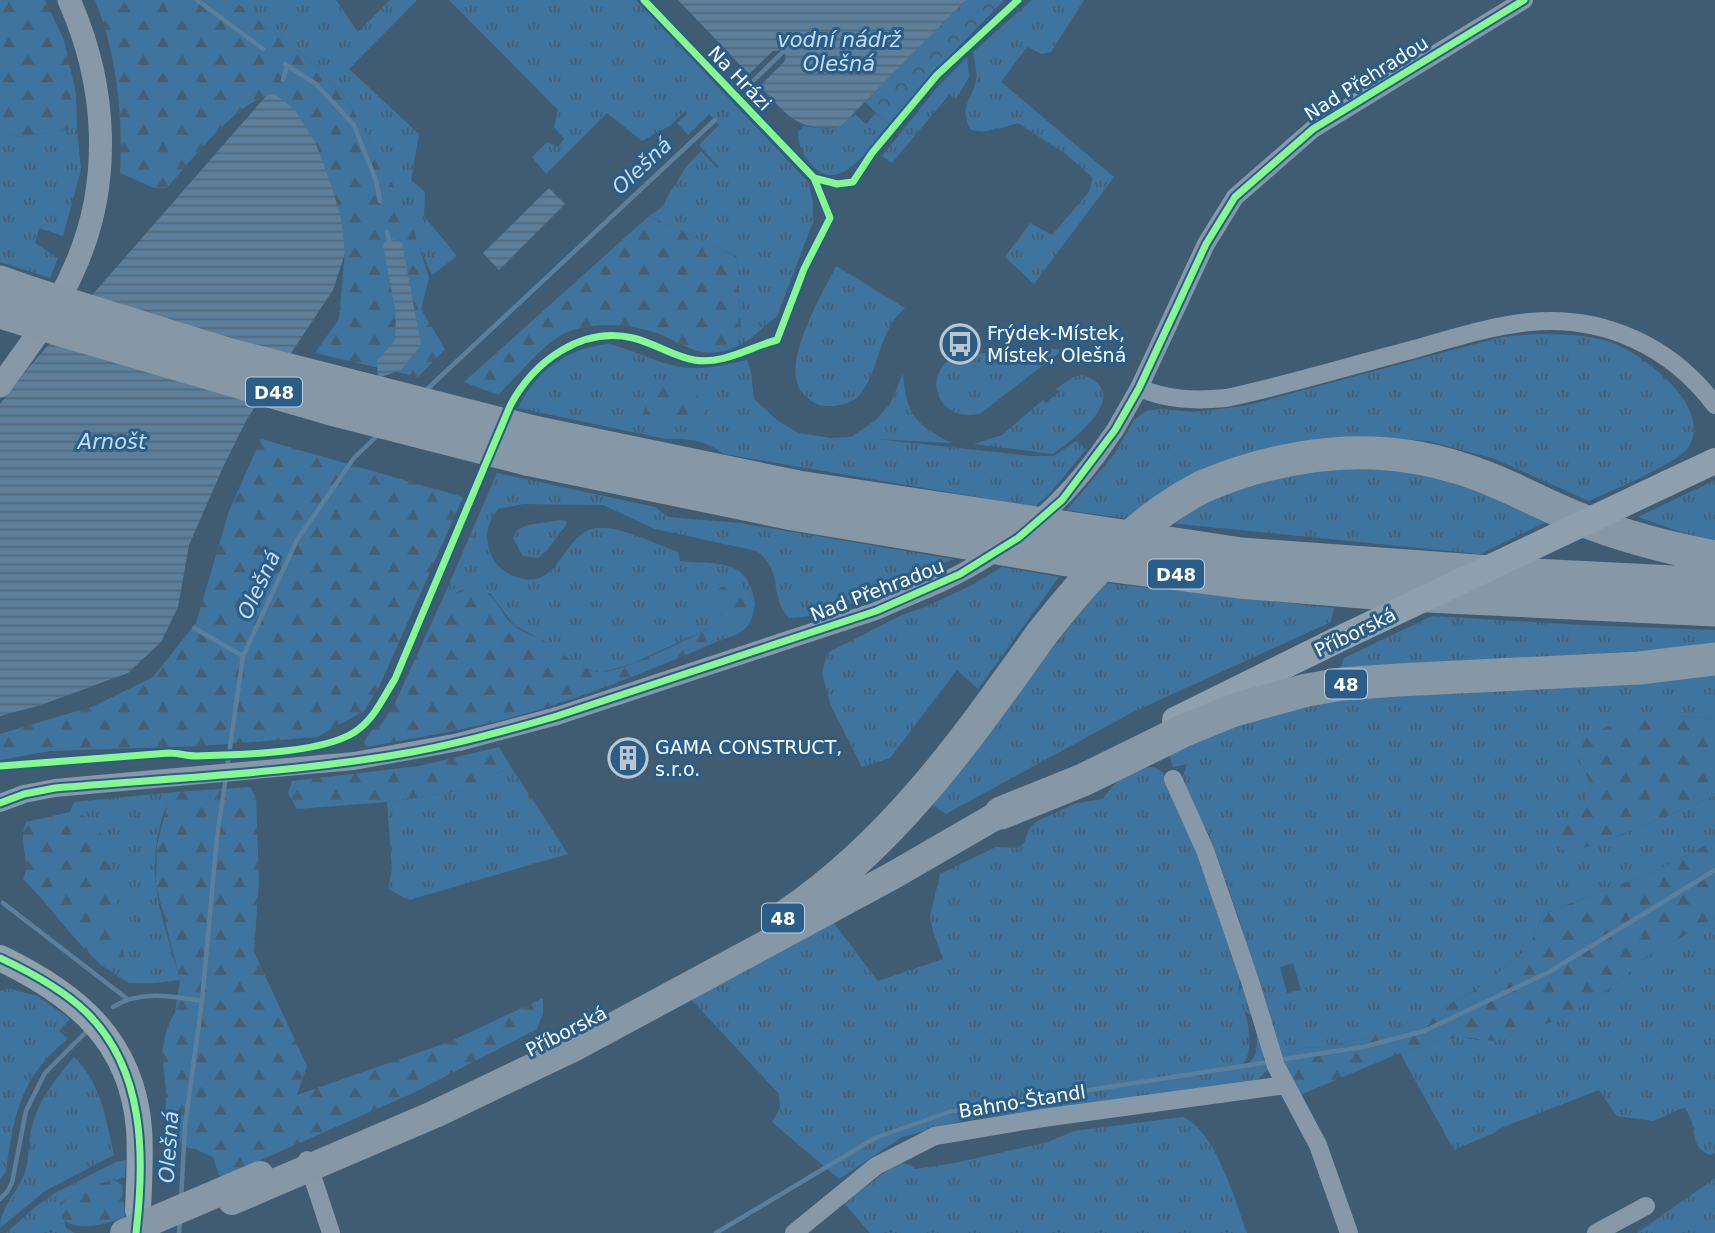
<svg xmlns="http://www.w3.org/2000/svg" width="1715" height="1233" viewBox="0 0 1715 1233" font-family="'DejaVu Sans',sans-serif">
	<style>
		.grass { fill: url(#grass-tufts); fill-rule: evenodd }
		.forest { fill: url(#forest-firs) }
		.park { fill: url(#park-crowns) }
		.water { fill: url(#water-rules) }
		.lines { fill: none; stroke-linecap: round; stroke-linejoin: round }
		.stream { stroke: #5c7f9b; stroke-width: 4.5 }
		.minor { stroke: #8798a9; stroke-width: 18 }
		.tertiary { stroke: #8798a9; stroke-width: 23 }
		.secondary { stroke: #8ea0ae; stroke-width: 26 }
		.primary { stroke: #8698a6; stroke-width: 28 }
		.motorway { stroke: #8698a6; stroke-width: 33 }
		.minor-bridge { stroke: #8798a9; stroke-width: 18 }
		.secondary-bridge { stroke: #8ea0ae; stroke-width: 26 }
		.primary-bridge { stroke: #8698a6; stroke-width: 28 }
		.motorway-bridge { stroke: #8698a6; stroke-width: 33 }
		.cycleway-casing { stroke: #2a5e89; stroke-width: 11 }
		.cycleway { stroke: #87f88f; stroke-width: 7 }
		.labels { text-anchor: middle; dominant-baseline: central; stroke-width: 6; stroke-linejoin: round; paint-order: stroke }
		.shield { fill: #2a5e89; stroke: #bfcfdc; stroke-width: 2 }
		.shield-label { font-size: 18px; font-weight: bold; fill: #fff }
		.street-label { font-size: 19px; fill: #fff; stroke: #2a5e89 }
		.poi-label { font-size: 19px; fill: #fff; stroke: #2a5e89; text-anchor: start }
		.water-label { font-size: 21px; font-style: italic; fill: #c4ddf0; stroke: #2a5e89 }
	</style>
	<defs>
		<pattern id="grass-tufts" width="24" height="20" patternUnits="userSpaceOnUse" patternTransform="scale(1.75)"><rect width="24" height="20" fill="#3f749e"/><path d="M3 7l-1-3M5 7V3M7 7l1-3M15 17l-1-3M17 17v-4M19 17l1-3" fill="none" stroke="#465e71"/></pattern>
		<pattern id="forest-firs" width="22" height="20" patternUnits="userSpaceOnUse" patternTransform="scale(1.75)"><rect width="22" height="20" fill="#3f749e"/><path d="M5 1l3.5 6h-7zM16 11l3.5 6h-7z" fill="#465e71"/></pattern>
		<pattern id="park-crowns" width="20" height="18" patternUnits="userSpaceOnUse" patternTransform="scale(1.75)"><rect width="20" height="18" fill="#3f749e"/><path d="M2 6a3 3 0 1 1 6 0M12 15a3 3 0 1 1 6 0" fill="none" stroke="#465e71"/></pattern>
		<pattern id="water-rules" width="6" height="5" patternUnits="userSpaceOnUse" patternTransform="scale(1.75)"><rect width="6" height="5" fill="#5c7f9b"/><path d="M0 2.5h6" fill="none" stroke="#556877"/></pattern>
	</defs>
	<rect width="100%" height="100%" fill="#405c73"/>
	<path class="grass" d="M233 0H336L358 32 390 0H417L349 69 419 134 411 180 425 192 424 216 457 256 432 275 370 140 345 97 314 64Z
		M449 0H636L809 183 813 203V222L777 316 750 339 734 348 741 336 737 257 649 216 660 209 686 167 701 151 717 168 719 167 699 145 719 125 709 114 688 135 677 123 687 114 685 111 671 125 642 141 607 113 546 174 532 157 547 142 558 147 564 139 554 127 558 110Z
		M1032 0H1084L1051 52 1042 54 1027 47 1001 82 1114 177 1034 284 1005 257 1030 223 1052 235 1089 192 1093 178 1066 154 1018 123C1002 127 986 135 970 129 959 104 972 102 976 80 978 72 974 61 973 52Z
		M967 57 969 77 956 99 949 95 892 163 882 156 936 89Z
		M854 113 866 124 876 113 889 125C871 144 841 196 813 166 803 155 798 147 798 132L804 126C829 130 836 131 854 113Z
		M77 128 81 170 63 236 39 228 35 243 58 258 50 278 0 262V131L20 137Z
		M836 266 905 308C879 329 880 369 861 393 853 404 839 406 827 406 817 406 811 401 804 395 777 368 822 295 836 266Z
		M1535 334C1561 334 1585 334 1610 342 1642 353 1715 407 1688 448 1672 466 1613 490 1589 501L1495 459 1429 441 1387 438 1128 519 1067 510 1115 453 1134 420 1146 411 1160 409 1193 412 1245 406 1501 337Z
		M608 344C630 349 649 359 671 365 697 372 721 366 747 360L751 372 754 399 778 421 799 433 831 438 851 437 876 420 890 404 903 374C906 415 916 424 951 443L875 439 1031 456H1054L1076 441 1086 449 1052 491 1035 507 724 454C706 441 688 438 666 439L518 408C536 371 567 348 608 344Z
		M1053 349 1063 350 981 413C939 426 918 374 957 355Z
		M1082 375C1135 393 1075 438 1053 454L974 444 1002 435 1043 400 1046 403 1059 392 1056 389 1073 377Z
		M1323 464 1416 467 1559 516 1480 554 1169 523 1211 499Z
		M497 473 655 507 668 517 739 523 953 559C915 577 828 619 789 618 768 595 785 573 757 551L655 529 603 505 523 504 498 509C490 519 485 531 488 544 490 557 497 568 509 574 560 599 560 533 596 528 618 525 656 544 678 552L680 561C718 565 748 557 755 603L747 591 730 621 738 634 714 643 716 636 708 629 631 664 600 673 579 666 563 656 551 645 514 625 490 593 461 590 449 598H443Z
		M1715 480V544L1638 517Z
		M560 520 566 521V525L547 550 538 558 523 556 513 538 517 530 528 525Z
		M1002 567 1059 577 978 689 957 670 890 758 862 767 831 706 822 673 827 653 902 615 925 607 972 585Z
		M1105 583 1334 608 1331 622 1131 713 946 814 933 805 1045 657Z
		M1432 616 1581 625 1715 630V642L1656 650 1340 669 1344 658Z
		M1715 670V719L1667 715 1583 749V766L1591 785 1586 800 1556 841 1615 837 1715 796V841L1653 872 1543 914 1533 939 1524 951 1483 985 1433 1014 1369 1037 1320 1048 1306 1047 1281 1056 1261 984 1242 934 1241 924 1209 834 1202 824 1182 780 1187 764 1173 767 1168 750 1217 731 1334 698ZM1293 963 1301 990 1287 993 1280 967Z
		M511 767 568 854 409 900 388 889 392 869 387 802 462 790Z
		M1154 767 1162 772 1167 779 1212 884 1240 976 1238 994 1242 987V977L1269 1068 1255 1082 964 1120 902 1137 839 1179 772 1122 780 1108 779 1094 686 994 829 917 878 981 943 959 933 931 930 916 940 874 996 847 1018 848 1024 843 1029 829 1037 821 1077 803 1103 799C1115 781 1130 766 1154 767ZM1244 1010 1253 1017C1257 1032 1263 1062 1242 1065 1254 1053 1249 1025 1244 1010Z
		M176 792C157 814 153 857 156 885 159 914 172 950 180 980L156 983H129L101 965H116L70 812 74 802Z
		M1715 918V1153L1710 1155C1694 1149 1695 1137 1692 1123 1691 1118 1687 1112 1685 1107L1653 1121 1617 1116 1599 1090 1501 1128 1494 1133 1454 1150 1400 1053 1444 1040 1462 1037 1477 1040 1558 1020 1593 1000 1628 974 1646 957Z
		M11 989 37 996 70 1019 59 1031 68 1039C21 1075 14 1115 6 1171L0 1180V992L1 990Z
		M74 1057C101 1083 106 1119 114 1155L45 1191 0 1228C0 1207 20 1190 26 1169 29 1157 28 1144 31 1131 38 1099 54 1082 74 1057Z
		M1183 1117C1216 1132 1235 1200 1247 1233H870L844 1203 898 1162 910 1165 915 1169 955 1163 1048 1142 1074 1131Z
		M126 1160 125 1177 76 1193 60 1203 66 1228 75 1233H6L35 1207 55 1193 116 1162Z
		M1715 1178V1233H1637Z"/>
	<path class="forest" d="M0 0H45L64 40 76 94 77 128 20 137 0 131Z
		M95 0H233L314 64 345 97 370 140 411 222 429 278 421 309 445 349 418 377 315 353 339 319 345 253 275 94C238 98 191 161 167 188H154L120 173C123 114 117 55 95 0Z
		M649 216 737 257 741 336 734 348C701 359 693 349 664 336 634 323 583 319 555 339 538 351 514 379 498 395L464 382Z
		M673 377C689 385 698 393 705 410L701 421 684 422 642 416C649 394 654 389 673 377Z
		M261 439 463 497 380 685 364 711 317 737 201 746 50 751 0 760V734L94 706 153 677 196 623 229 511Z
		M736 583 747 591 755 603C753 616 751 627 738 634 728 618 716 618 712 597L721 587Z
		M477 586C499 598 498 610 513 625 523 634 540 637 551 645 566 656 578 669 598 672 618 675 688 639 708 629L713 631 716 636 714 643C658 667 602 690 544 708 486 727 425 736 366 747L364 742 372 730 381 725 395 703 443 598Z
		M1667 715 1715 719V796L1615 837 1566 854 1555 841 1586 800 1591 785 1583 766V749L1579 737 1625 721Z
		M499 747 511 767 462 790 387 802 297 809 288 793 292 781 419 766Z
		M250 787 256 797 259 881 254 952 307 1066 297 1095 449 1042 543 998V1013L537 1029 413 1093 220 1178 213 1157 195 1149 165 1145 166 1091 162 1052 167 1028 175 1012 180 980 156 885 157 845 168 802 176 792Z
		M70 812 82 815 99 825 115 896 124 957 116 965H101C72 939 51 906 23 879 32 862 17 844 26 822Z
		M1715 841V918L1646 957 1628 974 1593 1000 1558 1020 1495 1041 1462 1037 1444 1040 1400 1053 1300 1095 1281 1056 1306 1047 1320 1048 1369 1037 1433 1014 1483 985 1524 951 1533 939 1543 914 1653 872Z
		M114 1180 122 1185 125 1217C100 1227 68 1233 57 1212 65 1192 94 1185 114 1180Z"/>
	<path class="park" d="M966 0H1004L933 73 889 125 865 102Z"/>
	<path class="water" d="M678 0H966L841 126C798 133 787 115 760 86L784 62 786 56 782 50 773 51 749 74Z
		M275 94 295 110 316 144 331 184 341 218 345 253 333 290 247 419 224 465 189 545 178 607 161 642 128 673 41 705 0 716V404L24 373 267 95Z
		M549 188 565 204 499 270 483 253Z
		M394 239 402 243 421 345 401 370 378 378 377 361 395 340 396 314 383 246 386 241Z"/>
	<g class="lines">
		<path class="stream" d="M197 0 263 49
			M285 64 316 84 354 125 376 181 380 201
			M283 80 287 66
			M754 80 787 48
			M387 232 390 245
			M424 392 715 120
			M194 628 243 656
			M227 768 243 656 297 540 354 458 379 434
			M3 903 126 998
			M113 1007C139 990 172 996 202 1001
			M1278 1060 1363 1047 1424 1031 1549 972 1715 870
			M0 1199 7 1192 12 1183 26 1111 45 1073 85 1033
			M181 1199 185 1126 202 1001 217 837 226 777
			M179 1233 180 1219
			M716 1233 875 1138 949 1112 1269 1062"/>
		<path class="minor" d="M1139 388C1168 400 1195 401 1226 398 1288 385 1349 366 1411 350 1450 339 1490 326 1530 322 1603 315 1671 346 1715 405
			M1096 457 1115 430 1139 388 1206 244 1235 197 1313 129 1524 0
			M1173 779 1205 850 1251 984 1276 1066 1318 1145 1349 1233
			M0 803 24 794 55 788 354 761 459 742 557 716 876 611 915 594
			M307 1160 331 1233
			M794 1233 876 1166 935 1136 1043 1118 1286 1085
			M1596 1233 1646 1206"/>
		<path class="tertiary" d="M0 386C27 349 56 311 74 269 113 183 107 85 69 0"/>
		<path class="secondary" d="M1668 483 1715 461
			M1175 720 1335 641
			M0 958C75 994 132 1040 139 1129 141 1156 139 1183 138 1210"/>
		<path class="primary" d="M232 1201 435 1114 577 1046 892 876 1001 813"/>
		<path class="motorway" d="M0 282 31 293
			M0 312 23 319
			M533 432 798 487 1241 554 1533 575 1715 584
			M527 459 793 514 1074 561 1239 582 1386 594 1715 610
			M1204 486C1286 452 1374 441 1459 468 1500 480 1537 502 1577 518 1621 536 1668 548 1715 557
			M1001 813 1083 780 1185 730 1234 710 1307 690 1342 684 1398 680 1639 668 1715 659
			M786 916C894 843 966 740 1041 635"/>
		<path class="minor-bridge" d="M915 594C989 565 1049 520 1096 457"/>
		<path class="secondary-bridge" d="M1335 641 1668 483"/>
		<path class="primary-bridge" d="M124 1233 260 1175"/>
		<path class="motorway-bridge" d="M31 293 230 355 533 432
			M23 319 331 409 527 459
			M1041 635C1088 575 1135 521 1204 486"/>
		<g class="cycleway-casing">
			<path id="cycleway" d="M814 178 837 184 853 182 872 153 937 75 1018 0
				M0 766 169 753C178 753 187 756 196 756 235 755 331 754 360 728 376 715 384 696 395 679L510 406C533 362 581 326 633 338 654 343 673 356 694 360 723 365 750 347 777 340L804 269 830 218 814 178 644 0
				M0 803 24 794 55 788C173 778 295 773 412 752 461 743 509 730 557 716L876 611 960 574 1018 538 1062 500 1115 430 1139 388 1206 244 1235 197 1313 129 1524 0
				M0 958C30 972 62 989 86 1012 145 1069 145 1156 136 1233"/>
		</g>
		<use href="#cycleway" class="cycleway"/>
	</g>
	<defs>
		<g id="bus-ring" transform="scale(2.0125)"><circle r="9.5" fill="#2a5e89" stroke="#bcc6ce" stroke-width="1.5"/><path d="M-5-6H5V4H4V6H2V4H-2V6H-4V4H-5ZM-3.5-4V0h7V-4ZM-3.5 1.2v1.5H-2V1.2ZM2 1.2v1.5H3.5V1.2Z" fill="#bcc6ce"/></g>
		<g id="building-ring" transform="scale(2.0125)"><circle r="9.5" fill="#2a5e89" stroke="#bcc6ce" stroke-width="1.5"/><path d="M-4-6H4V6H1V3H-1V6H-4ZM-2.5-4.3h1.7v1.8h-1.7ZM.8-4.3h1.7v1.8H.8ZM-2.5-1h1.7V.8h-1.7ZM.8-1h1.7V.8H.8Z" fill="#bcc6ce"/></g>
	</defs>
	<g fill-rule="evenodd">
		<use href="#bus-ring" x="960" y="344"/>
		<use href="#building-ring" x="628" y="758"/>
	</g>
	<g class="labels">
		<g class="shield">
			<rect x="246" y="377.5" width="56" height="29" rx="5"/>
			<rect x="1148" y="559.5" width="56" height="29" rx="5"/>
			<rect x="1325" y="669.5" width="42" height="29" rx="5"/>
			<rect x="762" y="903.5" width="42" height="29" rx="5"/>
		</g>
		<g class="shield-label">
			<text x="274" y="392">D48</text>
			<text x="1176" y="574">D48</text>
			<text x="1346" y="684">48</text>
			<text x="783" y="918">48</text>
		</g>
		<g class="street-label">
			<text transform="translate(740 78) rotate(46)">Na Hrázi</text>
			<text transform="translate(1366 78) rotate(-32)">Nad Přehradou</text>
			<text transform="translate(877 590) rotate(-21)">Nad Přehradou</text>
			<text transform="translate(1355 632) rotate(-26)">Příborská</text>
			<text transform="translate(566 1031) rotate(-27)">Příborská</text>
			<text transform="translate(1022 1101) rotate(-9)">Bahno-Štandl</text>
		</g>
		<g class="poi-label">
			<text x="987" y="333">Frýdek-Místek,<tspan x="987" dy="22">Místek, Olešná</tspan></text>
			<text x="655" y="747">GAMA CONSTRUCT,<tspan x="655" dy="22">s.r.o.</tspan></text>
		</g>
		<g class="water-label">
			<text x="839" y="40">vodní nádrž<tspan x="839" dy="24">Olešná</tspan></text>
			<text transform="translate(642 166) rotate(-43)">Olešná</text>
			<text x="112" y="442">Arnošt</text>
			<text transform="translate(259 585) rotate(-65)">Olešná</text>
			<text transform="translate(169 1147) rotate(-86)">Olešná</text>
		</g>
	</g>
</svg>
